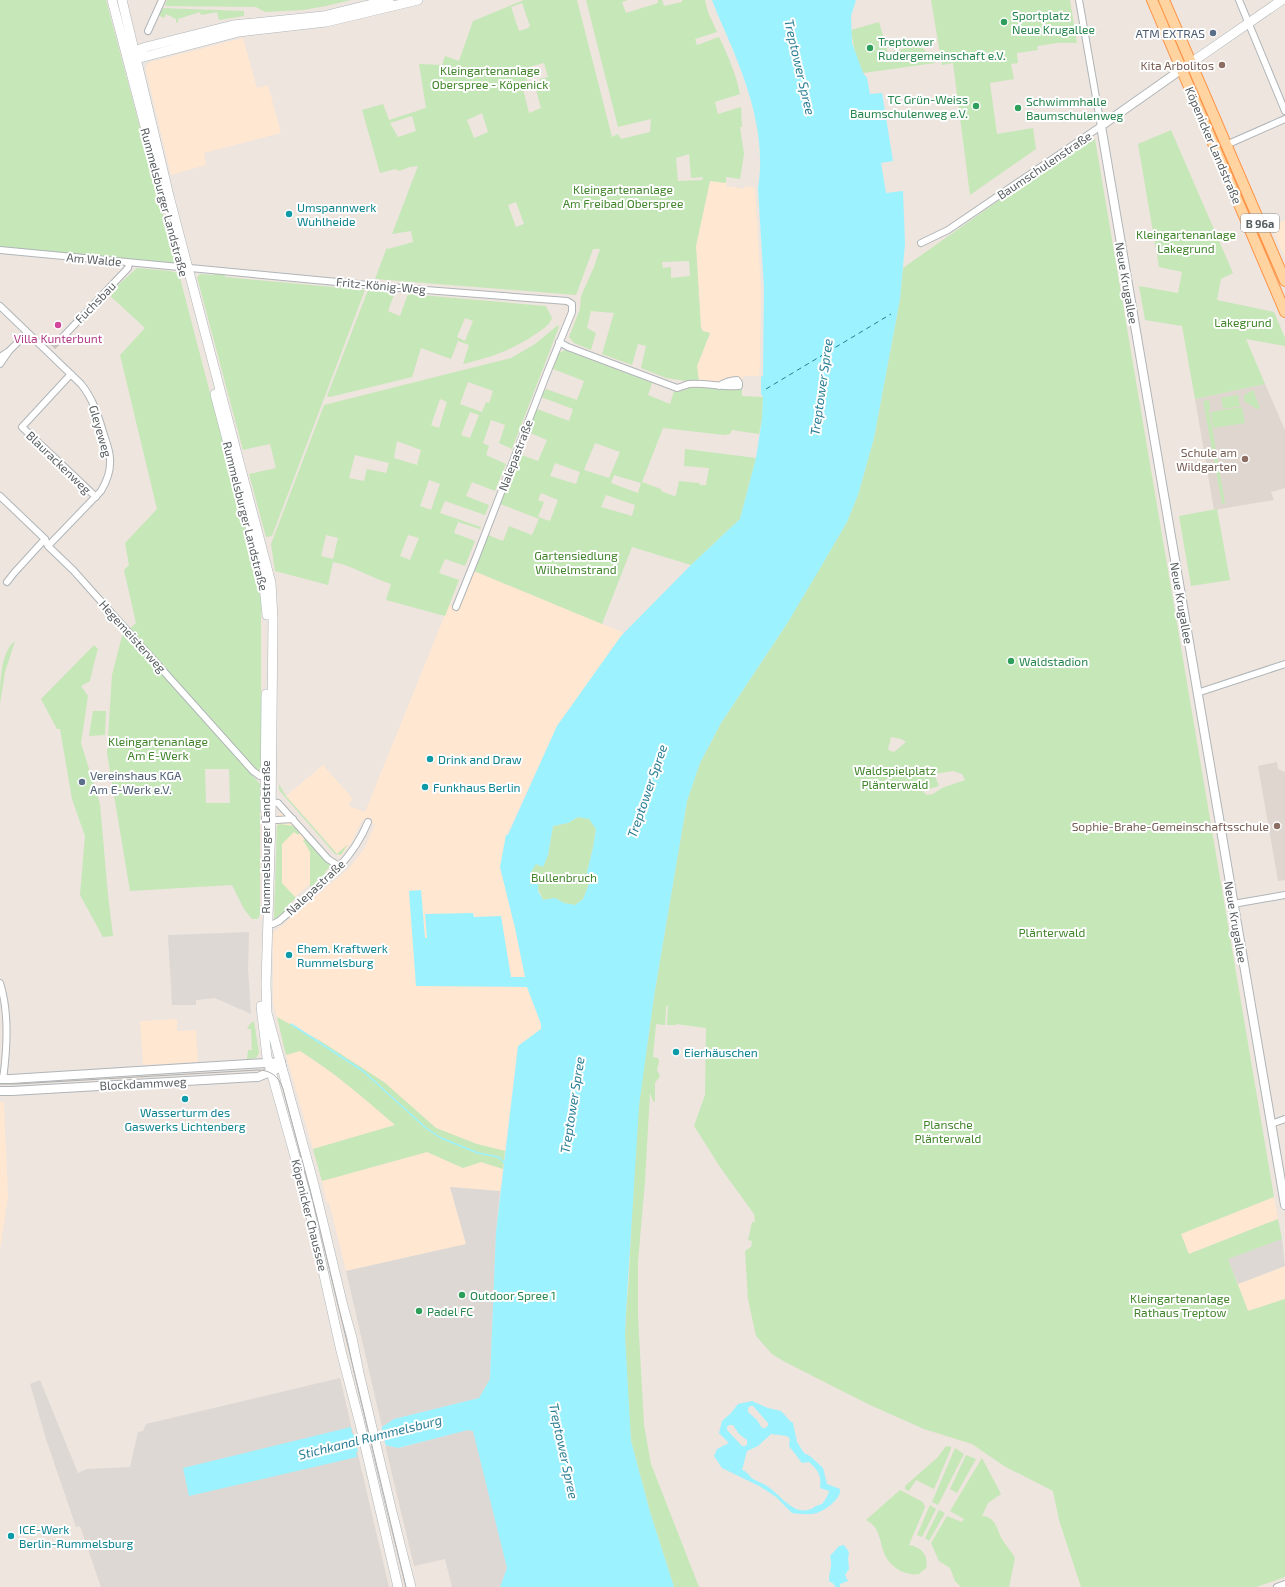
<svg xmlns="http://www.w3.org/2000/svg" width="1285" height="1587" viewBox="0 0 1285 1587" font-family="'Exo 2',sans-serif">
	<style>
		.commercial { fill: #ffe7d1 }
		.industrial { fill: #ddd8d3 }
		.education { fill: #dfd6cf }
		.green { fill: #c6e7b8; fill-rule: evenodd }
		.water { fill: #9cf2ff; fill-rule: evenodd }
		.pier { fill: #ede5de }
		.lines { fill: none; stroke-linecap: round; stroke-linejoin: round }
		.stream { stroke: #9cf2ff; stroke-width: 1.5 }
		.ferry { stroke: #2a7e94; stroke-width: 1; stroke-dasharray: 5 4; stroke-linecap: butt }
		.minor-tunnel { stroke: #c8c4bf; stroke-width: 6; stroke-dasharray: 6 3; stroke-linecap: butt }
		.minor-casing { stroke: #b0b5b8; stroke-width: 8 }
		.tertiary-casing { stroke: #b0b5b8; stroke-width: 10 }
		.secondary-casing { stroke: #afb6b9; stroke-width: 10 }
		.primary-casing { stroke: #fe9346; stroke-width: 12 }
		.minor { stroke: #fff; stroke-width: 6 }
		.tertiary { stroke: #fff; stroke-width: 8 }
		.secondary { stroke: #fff; stroke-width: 9 }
		.primary { stroke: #ffd4a1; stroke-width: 10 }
		.tram { stroke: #afb0b1; stroke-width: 1 }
		.leisure-dot { fill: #2e9e5b; stroke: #fff; stroke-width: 1.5 }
		.service-dot { fill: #5c6f8a; stroke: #fff; stroke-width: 1.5 }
		.education-dot { fill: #8d6e63; stroke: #fff; stroke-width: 1.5 }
		.culture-dot { fill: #0f9aa8; stroke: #fff; stroke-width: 1.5 }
		.hotel-dot { fill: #d1479c; stroke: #fff; stroke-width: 1.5 }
		.labels { text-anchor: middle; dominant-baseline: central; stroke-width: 4; stroke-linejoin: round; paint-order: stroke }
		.shield { fill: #fff; stroke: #8a8f90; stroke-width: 1 }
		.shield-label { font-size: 11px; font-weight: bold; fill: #585f61 }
		.leisure-label { font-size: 12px; fill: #27864d; stroke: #fff; text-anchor: start }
		.service-label { font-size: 12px; fill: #4e5e75; stroke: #fff; text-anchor: end }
		.education-label { font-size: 12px; fill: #785e54; stroke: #fff; text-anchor: end }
		.park-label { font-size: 12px; fill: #42852c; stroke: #fff }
		.street-label { font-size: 12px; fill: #585f61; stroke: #fff }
		.culture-label { font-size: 12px; fill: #0d838f; stroke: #fff; text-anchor: start }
		.hotel-label { font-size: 12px; fill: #b23c85; stroke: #fff }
		.water-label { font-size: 13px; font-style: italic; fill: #2a7e94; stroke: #fff }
	</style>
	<rect width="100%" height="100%" fill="#ede5de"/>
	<path class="commercial" d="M243 38 257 88 268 85 281 133 204 153 206 165 171 175 146 70 147 65 150 62Z
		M710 181 727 183 726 186 744 189 745 186 755 188 761 290 760 361 759 376H743L742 384 699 383 697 366 710 334 703 331 701 328 696 246Z
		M1285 220V258L1271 226Z
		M474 571 624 633 557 726 506 836 500 867 515 928 527 987 541 1024V1029L518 1046 505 1151 477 1144 436 1128 384 1082 322 1042 277 1017 273 1003V933L349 868 364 849 375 825 362 820 352 842 340 857 286 796 323 765 352 798 349 806 365 812 449 605 459 608Z
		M282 813 330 867 282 908 277 905 278 815Z
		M177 1019V1031L196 1030 198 1062 143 1065 140 1021Z
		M300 1051 345 1082 395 1125 313 1149 286 1055Z
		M0 1101 4 1103 8 1197 0 1251Z
		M427 1152 463 1168 481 1162 503 1169 500 1191 450 1187 466 1244 346 1271 329 1202 327 1203 322 1181Z
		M1274 1197 1278 1219 1188 1254 1180 1234Z
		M1285 1266V1299L1248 1311 1238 1284Z"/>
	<path class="industrial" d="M249 932 248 968 251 1014 215 998 196 1000V1005H172L168 935Z
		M450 1187 500 1191 496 1232 490 1379 479 1398 394 1419 382 1427 346 1271 466 1244Z
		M1282 1239 1285 1266 1238 1284 1228 1259Z
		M340 1378 389 1587H101L80 1526 76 1527 46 1439 30 1384 40 1380 78 1473 87 1469 130 1467 138 1432 143 1431 146 1424Z
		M468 1430 473 1431 475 1433 507 1568 500 1587H452L445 1559 414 1566 385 1445 399 1448Z"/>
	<path class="education" d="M1265 384 1285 430V488L1271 492 1274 500 1214 510 1195 399Z
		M1277 762 1278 769 1285 772V880L1278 881 1258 766Z"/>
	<path class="green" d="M0 0H106L176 263 174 264 0 249Z
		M167 0H351L326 6 303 10 265 12 256 7 165 6Z
		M524 0H577L612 137 618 134 621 139 650 132 651 119 618 127 586 0H628L622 2 626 13 658 3V0H662L664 6 682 2V0H705L708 12 717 32 695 39 697 45 719 37C728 56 736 74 740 94L715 102 718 114 741 107 742 127H740L744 154 740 179 726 177V183L710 181 696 246 701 328 703 331 710 333 697 366 699 383 666 378 641 368 646 346 638 344 632 365 602 354 614 313 591 311 587 328 596 333 591 350 574 343 569 337 580 309 581 296 594 267 600 249H593L576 295 375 279 387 247 388 249 413 242 411 231 392 234 418 166 410 167 399 171 395 169 380 173 362 110 383 104 389 120 426 108 419 64 442 65 445 56 459 61 473 21ZM522 3 530 26 528 28 519 31 511 7ZM544 63 548 77 540 79 541 84 535 86 541 108 529 113 523 89 529 88 525 68ZM482 113 488 132 474 138 467 120ZM412 116 416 131 398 137 390 123ZM689 154 691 178 703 177 702 180 678 181 676 158ZM516 202 524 224 516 227 508 205ZM689 261 690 276 671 278V267L663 268 662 262Z
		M931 0H1070L1077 43H1057L1037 46 1038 50 1017 53 1018 63 1011 64 1014 79 990 83 997 134 1033 128 1036 149 970 195 953 63 942 65Z
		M161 8 244 11V16L219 20 217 12 201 15 200 12 178 19V23L176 22V19L166 14 164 18 158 15Z
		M879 22 888 53 920 44 935 63 863 73 855 54 851 30Z
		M1171 130 1233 273 1221 279 1217 300 1274 312 1285 338V346L1246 339 1265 384 1195 399 1182 326 1145 320 1139 286 1178 293 1182 272 1159 267 1138 144Z
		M1086 139H1095L1274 1197 1181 1234 1189 1254 1278 1219 1282 1239 1228 1259 1248 1311 1285 1299V1577L1256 1587H1081L1059 1520 1053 1491 1004 1466 972 1444 924 1429 870 1405 785 1362 772 1354 756 1336 748 1299 745 1251 751 1247 752 1241 748 1240 752 1222H755L754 1214 720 1167 694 1126 705 1095 706 1028 676 1024V1025H667L668 1005 666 1007 665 1025 656 1024 653 1057 658 1058 659 1062 657 1070 660 1076 655 1083V1102L653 1101 650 1093 645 1181 638 1262V1317L644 1425 651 1464 699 1587H674L650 1512 631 1441 629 1415 625 1336 626 1312 629 1276 639 1059 646 1054 654 996 687 801 700 763 721 723 788 622 847 522 858 495 874 438 900 299 903 268ZM891 737 901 739 906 742 894 752 888 750ZM953 771 962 774 965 780 942 788 933 794 927 795 922 791 939 786 934 774Z
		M137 268 170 271 177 273 180 278 261 588V770L257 771 247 762 248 770 260 784V914L258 919H252L244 909 232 885 130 891 107 753 112 675 122 636 136 623 124 570 129 565 125 543 157 509 120 355 145 328 108 294ZM205 769H229L230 803H206Z
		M215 273 225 274V277L365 290 272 536 266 537 249 474 276 468 270 444 243 450 197 277 200 274 213 275Z
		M368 290 395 292 388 311 400 316 408 294 546 306 552 318C549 326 543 329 537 333 513 350 491 357 463 364L469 345 458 341 451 359 421 348 412 377 330 397 327 396ZM465 318 473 321 465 341 457 337Z
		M558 325 559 327 512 449 499 443 505 425 491 420 483 443 489 446 486 455 506 464 495 491 472 482 466 496 489 505 485 515 445 501 440 513 481 527 480 529 458 522 454 533 475 541 465 566 445 559 439 573 459 580 445 616 386 600 391 584C372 578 351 565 333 562L328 585 275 571 271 544 324 405 511 358 535 344ZM468 382 493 391 489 403 486 402 482 412 460 404ZM440 399 447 402 439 428 431 425ZM470 412 479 415 470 438 461 435ZM397 441 421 450 417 465 394 458ZM355 455 389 463 386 473 367 469 364 481 349 478ZM429 480 440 484 431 510 420 506ZM326 535 338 538 333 559 321 556ZM408 535 419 538 410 560 400 556Z
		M565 350 652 383 648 395 670 404 674 391 678 392 687 389 688 387 742 389V396L763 397 762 419 759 434 732 430 730 434 724 435 663 428 642 482 661 489V491L674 496 676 495 679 481 699 483 700 485H706L709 468 684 466 685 449 756 458 740 519 691 565 632 547 602 624 474 571 519 454 538 461 547 440 528 432 537 409 569 421 573 409 541 397 546 389 577 400 584 381 553 369 559 353ZM595 443 620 452 609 478 584 470ZM555 463 580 472 576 484 550 476ZM614 475 641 483 638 493 611 483ZM541 493 558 500 550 521 538 517 544 502 538 500ZM606 495 635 505 632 516 601 507ZM500 504 539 519 532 535 509 526 503 541 488 535Z
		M1253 390 1260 408 1257 409 1244 401V395Z
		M1238 395 1240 406 1223 409 1221 398Z
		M1209 400 1210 409H1209L1225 503 1222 504 1203 401Z
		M1242 407 1245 423 1213 428 1211 412Z
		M1217 509 1230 580 1191 586 1179 516Z
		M15 641 5 672 0 704C0 685 0 652 15 641Z
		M94 645 98 649 94 663 90 681 81 686 88 696 81 743 100 804 108 895 113 936 103 937 80 895 85 836 72 799 60 729H57L41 699Z
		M93 711H106L105 735 89 736Z
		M279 784 286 796 337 854 348 844 341 855 335 854 279 790Z
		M578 817 589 819 596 829 593 848 587 872 589 884 583 899 575 905 564 903 555 898 543 900 531 872 536 863 543 866 548 855 553 826 568 823Z
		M279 824 295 826 299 830V834L298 835 294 832 282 844V883L296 898 286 907 288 909 276 920 274 919 277 826Z
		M307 838 330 865 329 868 325 872 326 874 310 888V852L303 840Z
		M277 1017 322 1042 384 1082 436 1128 477 1144 505 1151 503 1169 481 1162 463 1168 427 1152 322 1181 313 1149 395 1125C365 1099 334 1072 300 1051L286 1055Z
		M254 1021 259 1053 256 1058 247 1059 248 1050H252L251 1029H247L250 1024Z
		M946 1446 951 1447V1449L934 1489 916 1480 909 1491 905 1489V1486L938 1457Z
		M955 1448 964 1454 938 1505 932 1502Z
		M966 1455 976 1459 957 1493 950 1489Z
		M982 1458 1001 1494 988 1503 982 1516C998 1517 996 1532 1004 1542 1007 1547 1012 1552 1015 1558L1009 1587H961L955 1581 950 1568 939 1561 931 1543 947 1516 962 1522 964 1519 950 1511Z
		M900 1490 923 1502 925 1507 909 1545C922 1547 929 1556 926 1568L919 1574C903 1576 888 1566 883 1550 879 1537 879 1527 866 1520Z
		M930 1505 936 1509 922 1537 917 1535Z
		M939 1510 945 1513 929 1541 925 1538Z"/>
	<path class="water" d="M712 0H856L851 16 852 43 863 73 867 78 870 94 882 93 893 161 881 163 886 193 903 191 905 244 900 299 874 438 858 495 847 522 819 570 788 622 721 723 700 763 687 801 654 996 639 1106 626 1312 625 1336 631 1441 650 1512 674 1587H500L507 1568 473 1431 468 1430 398 1448 385 1445 356 1452 357 1457 189 1496 183 1468 351 1427 352 1434 382 1427 394 1419 479 1398 490 1379 496 1232 518 1046 541 1029V1024L527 987 416 986 409 891 421 890 425 938H427L425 914 473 913 474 917 501 916 511 977H525L515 928 500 867 506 835H508L557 726 621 636 691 565 740 519 756 458 762 419 763 397 761 394V377L763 376 764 288 758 188C765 147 754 104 739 65 731 43 720 22 712 0ZM578 817 589 819 596 829 593 848 587 872 589 884 583 899 575 905 564 903 555 898 543 900 538 891V883L531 872 536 864 543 867 548 855 553 826 568 823Z
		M752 1401 768 1408 781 1411 790 1421 793 1423 797 1442 804 1453 810 1456 823 1468 827 1484 840 1489C842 1498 826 1510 817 1513 810 1515 799 1514 792 1513L776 1497 761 1487 722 1468 714 1456 717 1449 729 1443 719 1433 722 1421 731 1413 738 1404ZM750 1406H753L768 1423V1426L765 1428H762L757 1420 748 1412V1408ZM729 1425H733L739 1434 747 1440V1445L745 1446H742L727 1430V1427ZM771 1434 787 1436 790 1439 789 1446 802 1463 809 1462C818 1470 822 1476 820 1488L829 1491C829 1494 824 1502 822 1504 820 1505 818 1505 816 1506 797 1521 781 1495 767 1486 763 1483 758 1482 753 1479 749 1476 747 1471 742 1470L747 1451 758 1446Z
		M844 1545 849 1552 848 1558 849 1569 845 1575 848 1581 840 1584V1587H835L834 1584 829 1581C829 1570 833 1567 830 1556L839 1546Z"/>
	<path class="pier" d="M351 1425 354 1432 381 1425 386 1447 358 1454 359 1455Z"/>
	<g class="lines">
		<path class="stream" d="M291 1024 363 1071 426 1128 441 1138 478 1153 494 1156 500 1158 504 1163"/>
		<path class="ferry" d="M766 389 891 314"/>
		<path class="minor-tunnel" d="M53 347 59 341"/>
		<g class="minor-casing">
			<path id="minor" d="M1239 0 1285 111
				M148 31 162 0
				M1226 145 1285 119
				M921 243 948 230 1101 126 1079 0
				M0 250 400 288 567 301 572 304V312L547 373 477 555 456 607
				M0 306 81 384C94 400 99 418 105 438 107 444 110 452 110 459 111 471 107 481 101 491L48 546
				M59 341 128 268 129 263
				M559 342 568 347 677 388C681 387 685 385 689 384 705 382 722 388 739 386V383L737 380C730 380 725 382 719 386
				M0 357 9 351
				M0 364 9 351 27 333
				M71 374 22 427 96 497
				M0 496 45 539 48 546 73 570 253 771 260 776H265
				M7 582 14 573 45 539
				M1197 693 1285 664
				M271 802 278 803 328 859 339 866
				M265 818 276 820 293 819
				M1233 904 1285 895
				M269 924H273L279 921C313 891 350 866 368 822
				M0 983C9 1011 7 1050 3 1079
				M1271 1124 1285 1119
				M1277 1587 1285 1584"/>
		</g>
		<g class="tertiary-casing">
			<path id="tertiary" d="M1182 69 1101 126 1285 1205
				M0 1079H11L281 1062
				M0 1091H12L258 1077 282 1067"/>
		</g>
		<g class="secondary-casing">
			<path id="secondary" d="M112 0 166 206
				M122 0 170 200 271 583 273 619 271 818 266 984 267 1013 314 1185 343 1306 352 1338 359 1373 391 1508 411 1587
				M131 54 135 51 146 47 233 25 323 16 389 0
				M132 58 136 59 239 32 326 22 418 0
				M1182 69 1282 0
				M215 394 263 576 267 615
				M265 809 266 694
				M261 1006 267 1057 308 1203 341 1351 359 1420 398 1587"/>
		</g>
		<g class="primary-casing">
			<path id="primary" d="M1152 0 1285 312
				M1164 0 1285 281"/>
		</g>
		<use href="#minor" class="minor"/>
		<use href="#tertiary" class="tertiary"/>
		<use href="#secondary" class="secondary"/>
		<use href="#primary" class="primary"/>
		<path class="tram" d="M0 1084H16L258 1070C271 1070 279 1077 283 1089L316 1213 406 1587"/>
	</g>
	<g class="leisure-dot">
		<circle cx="1004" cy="22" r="4"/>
		<circle cx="870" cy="48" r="4"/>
		<circle cx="976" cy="106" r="4"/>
		<circle cx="1018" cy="108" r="4"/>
		<circle cx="1011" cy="661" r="4"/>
		<circle cx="462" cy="1295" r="4"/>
		<circle cx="419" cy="1311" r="4"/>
	</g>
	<g class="service-dot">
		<circle cx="1213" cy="33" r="4"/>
		<circle cx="82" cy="782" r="4"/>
	</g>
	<g class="education-dot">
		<circle cx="1222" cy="65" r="4"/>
		<circle cx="1245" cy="459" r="4"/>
		<circle cx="1277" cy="826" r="4"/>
	</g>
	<g class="culture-dot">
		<circle cx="289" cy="214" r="4"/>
		<circle cx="430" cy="759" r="4"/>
		<circle cx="425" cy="787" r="4"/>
		<circle cx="289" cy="955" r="4"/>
		<circle cx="676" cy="1052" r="4"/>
		<circle cx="185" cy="1099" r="4"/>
		<circle cx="11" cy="1536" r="4"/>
	</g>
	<circle class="hotel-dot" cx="58" cy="325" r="4"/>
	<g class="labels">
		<rect class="shield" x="1241" y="214" width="38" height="18" rx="3"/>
		<g class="shield-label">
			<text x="1260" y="223">B 96a</text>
		</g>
		<g class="leisure-label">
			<text x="1012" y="15">Sportplatz<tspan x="1012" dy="14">Neue Krugallee</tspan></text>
			<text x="878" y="41">Treptower<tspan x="878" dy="14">Rudergemeinschaft e.V.</tspan></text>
			<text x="968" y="99" text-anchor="end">TC Grün-Weiss<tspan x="968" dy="14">Baumschulenweg e.V.</tspan></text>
			<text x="1026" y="101">Schwimmhalle<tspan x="1026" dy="14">Baumschulenweg</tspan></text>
			<text x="1019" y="661">Waldstadion</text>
			<text x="470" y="1295">Outdoor Spree 1</text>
			<text x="427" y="1311">Padel FC</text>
		</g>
		<g class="service-label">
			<text x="1205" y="33">ATM EXTRAS</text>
			<text x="90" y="775" text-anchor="start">Vereinshaus KGA<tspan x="90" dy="14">Am E-Werk e.V.</tspan></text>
		</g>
		<g class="education-label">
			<text x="1214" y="65">Kita Arbolitos</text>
			<text x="1237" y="452">Schule am<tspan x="1237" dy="14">Wildgarten</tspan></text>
			<text x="1269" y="826">Sophie-Brahe-Gemeinschaftsschule</text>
		</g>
		<g class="park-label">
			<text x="490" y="70">Kleingartenanlage<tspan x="490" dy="14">Oberspree - Köpenick</tspan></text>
			<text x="623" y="189">Kleingartenanlage<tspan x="623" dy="14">Am Freibad Oberspree</tspan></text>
			<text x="1186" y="234">Kleingartenanlage<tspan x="1186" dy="14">Lakegrund</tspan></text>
			<text x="1243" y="322">Lakegrund</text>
			<text x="576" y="555">Gartensiedlung<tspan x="576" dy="14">Wilhelmstrand</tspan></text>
			<text x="158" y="741">Kleingartenanlage<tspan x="158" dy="14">Am E-Werk</tspan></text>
			<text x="895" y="770">Waldspielplatz<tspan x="895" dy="14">Plänterwald</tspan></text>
			<text x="564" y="877">Bullenbruch</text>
			<text x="1052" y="932">Plänterwald</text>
			<text x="948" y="1124">Plansche<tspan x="948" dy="14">Plänterwald</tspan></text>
			<text x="1180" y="1298">Kleingartenanlage<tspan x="1180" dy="14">Rathaus Treptow</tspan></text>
		</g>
		<g class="street-label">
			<text transform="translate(1214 145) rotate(67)">Köpenicker Landstraße</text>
			<text transform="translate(1044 165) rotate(-34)">Baumschulenstraße</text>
			<text transform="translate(165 202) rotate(75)">Rummelsburger Landstraße</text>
			<text transform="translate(94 259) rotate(5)">Am Walde</text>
			<text transform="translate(1127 283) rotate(80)">Neue Krugallee</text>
			<text transform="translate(381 285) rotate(5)">Fritz-König-Weg</text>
			<text transform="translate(95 302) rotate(-46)">Fuchsbau</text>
			<text transform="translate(101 431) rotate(74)">Gleyeweg</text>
			<text transform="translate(515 455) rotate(-69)">Nalepastraße</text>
			<text transform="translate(59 462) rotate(44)">Blaurackenweg</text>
			<text transform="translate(246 516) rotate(76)">Rummelsburger Landstraße</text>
			<text transform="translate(1182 603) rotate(80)">Neue Krugallee</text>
			<text transform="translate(133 636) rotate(48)">Hegemeisterweg</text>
			<text transform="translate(265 837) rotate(-90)">Rummelsburger Landstraße</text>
			<text transform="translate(315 887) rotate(-43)">Nalepastraße</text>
			<text transform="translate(1236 922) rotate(80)">Neue Krugallee</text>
			<text transform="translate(143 1083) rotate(-3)">Blockdammweg</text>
			<text transform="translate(310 1215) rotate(76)">Köpenicker Chaussee</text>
		</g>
		<g class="culture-label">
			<text x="297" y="207">Umspannwerk<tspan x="297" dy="14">Wuhlheide</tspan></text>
			<text x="438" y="759">Drink and Draw</text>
			<text x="433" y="787">Funkhaus Berlin</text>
			<text x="297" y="948">Ehem. Kraftwerk<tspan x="297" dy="14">Rummelsburg</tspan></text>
			<text x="684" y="1052">Eierhäuschen</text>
			<text x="185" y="1112" text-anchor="middle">Wasserturm des<tspan x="185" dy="14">Gaswerks Lichtenberg</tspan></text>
			<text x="19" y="1529">ICE-Werk<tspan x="19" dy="14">Berlin-Rummelsburg</tspan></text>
		</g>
		<g class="hotel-label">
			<text x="58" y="338">Villa Kunterbunt</text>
		</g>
		<g class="water-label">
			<text transform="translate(800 67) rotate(77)">Treptower Spree</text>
			<text transform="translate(821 387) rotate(-82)">Treptower Spree</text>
			<text transform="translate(647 791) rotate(-71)">Treptower Spree</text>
			<text transform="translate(572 1105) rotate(-81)">Treptower Spree</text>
			<text transform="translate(370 1437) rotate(-14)">Stichkanal Rummelsburg</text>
			<text transform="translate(564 1451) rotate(78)">Treptower Spree</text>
		</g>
	</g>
</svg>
